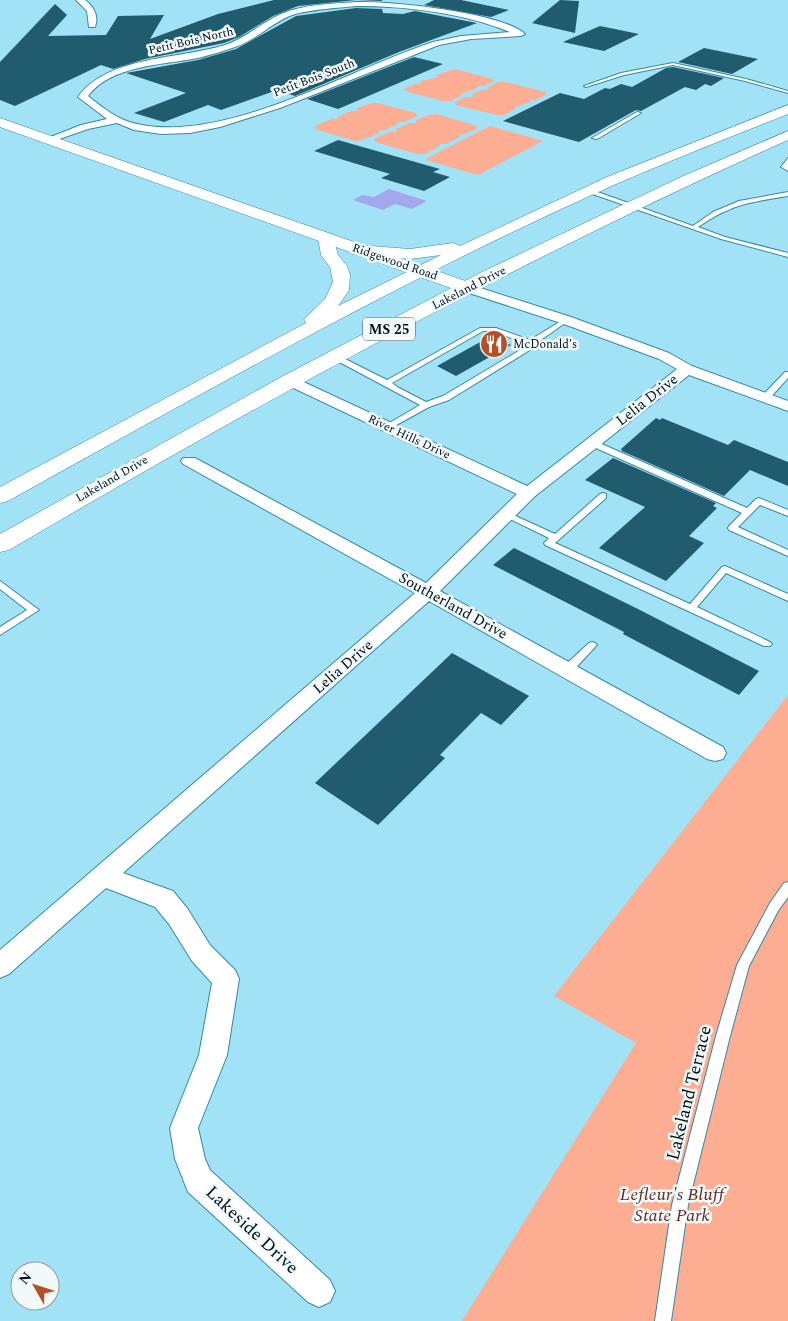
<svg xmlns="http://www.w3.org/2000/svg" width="788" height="1321" viewBox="0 0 788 1321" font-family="Spectral,serif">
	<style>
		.green { fill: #fdad91 }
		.water { fill: #a3a8ed }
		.building { fill: #205c6d }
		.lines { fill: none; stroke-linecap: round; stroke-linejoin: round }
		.lane-casing { stroke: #338aa3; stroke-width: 2 }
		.street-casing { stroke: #338aa3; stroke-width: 2 }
		.secondary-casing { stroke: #338aa3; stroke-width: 1 }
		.highway-casing { stroke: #338aa3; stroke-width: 1 }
		.lane { fill: #fff; fill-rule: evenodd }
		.street { fill: #fff; fill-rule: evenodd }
		.secondary { fill: #fff; fill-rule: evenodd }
		.highway { fill: #fff; fill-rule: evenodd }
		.labels { text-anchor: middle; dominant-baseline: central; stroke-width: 5; stroke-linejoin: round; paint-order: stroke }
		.far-street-label { font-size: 12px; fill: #001017; stroke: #f1f9fb }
		.far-poi-label { font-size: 12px; fill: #001017; stroke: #f1f9fb; text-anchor: start }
		.shield { fill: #f1f9fb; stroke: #48565b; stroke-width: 1 }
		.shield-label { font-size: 14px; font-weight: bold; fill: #001017 }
		.street-label { font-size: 15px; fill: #001017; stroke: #f1f9fb }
		.near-street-label { font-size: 18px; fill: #001017; stroke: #f1f9fb }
		.near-park-label { font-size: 18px; font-style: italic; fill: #602e1b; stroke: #f1f9fb }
	</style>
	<rect width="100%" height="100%" fill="#a1e2f7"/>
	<path class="green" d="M455 69 493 79 494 81 483 86H477V88L461 94V96L450 101H443L405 91 404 89 415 84H421V81L438 77 437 75Z
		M499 82H506L545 92 547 94 536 100H530L531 102 515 107V109L504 115H497L456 105 455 102 466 97H473L472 94 482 90 489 89 488 87Z
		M371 103H377L416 113 417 116 404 122H398V124L385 130 378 131 379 133 362 140 355 141 315 129V126L331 119H338L337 117 351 111H358L357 108Z
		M436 114 477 126 478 128 465 134 459 135V137L446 144H440V146L425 154H417L375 142 374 139 390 132H397L396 129 410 123H416V120L429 115Z
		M490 126 543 141 478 175 426 160 427 158Z
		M788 695V1321H462L636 1043 554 996Z"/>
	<path class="water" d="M389 189 427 201 412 209 395 204 383 210 353 200 362 195 374 197Z"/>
	<path class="building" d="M274 0H382V1L356 0 298 6 273 16 239 37 224 43 145 59 113 69 101 65 15 106 0 100V62L55 4 67 15 48 36 106 35 118 16 164 15 150 39 218 14Z
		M434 0H461L509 10 491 17 424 5Z
		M560 0 579 1 575 33 532 23Z
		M356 8 382 9 383 13 403 14 415 11 477 23 399 52 295 96 277 90 221 110 208 105 164 122 134 113 186 93 126 73 198 60 236 49 296 16Z
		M600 26 639 34 604 51 563 42Z
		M704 48 758 59 732 74 678 62Z
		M414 57 443 64 338 109 307 99Z
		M673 67 724 78 711 86 705 84 696 90 685 87 641 111 636 110 579 142 503 121 560 93 584 99 605 88 610 89 621 84 632 87 666 68Z
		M338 140 440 169 433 172 450 177 424 191 381 178 390 174 314 151Z
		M491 336 511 345 456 376 437 366Z
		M656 418 660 420 662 418 728 445 734 440 788 462V486L750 470 724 496 622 451 621 449Z
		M613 458 716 503 713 506 717 508 689 536 704 543 666 581 599 548 645 507 585 480Z
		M514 548 638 609 759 671 739 695 623 634 624 632 493 565Z
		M452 653 529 696 501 725 481 713 440 755 445 758 378 825 315 783Z"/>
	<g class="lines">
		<g class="lane-casing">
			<path id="lane" d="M673 63 746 79 788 91V93L745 81 673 65 624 75 586 87 584 86 621 73Z
				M637 112 641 113 597 139 592 138Z
				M788 158V171L781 167Z
				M589 189 693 226 713 212 739 201 788 192V196C750 202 731 204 698 227L725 237 788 253V257L721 239 587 192 586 191Z
				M566 318 569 320 568 321 535 344 533 348 449 400 429 407 389 429H386V425L420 405 330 357 337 355 387 380 480 328H496L530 340ZM483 331H493L527 344V346L443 396 426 402 399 388 392 383Z
				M785 372H788V378L769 399H763V395Z
				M589 441H595L747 508 756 499 759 498 788 510V516L760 505 738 527 788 550V556L729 530 728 528 729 526 742 513 589 445Z
				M603 493 606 494V498L555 543 690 604 722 567 725 566 788 594V601L726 573 697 607 770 642 772 644 770 646H764L545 545 544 543 549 538 502 515 503 513H509L555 534 600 494Z
				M0 581 39 610 0 635V627L27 610 0 589Z
				M592 642 595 643 597 645 595 647 571 673H563L562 670 563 667 589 643Z
				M788 882V897L778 911 749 966 730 1036 688 1205 671 1321H655L672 1205 716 1036 737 965 770 903 784 883Z"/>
		</g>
		<g class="street-casing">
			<path id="street" d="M76 0H85C94 7 99 16 95 27H89L87 11Z
				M356 2C390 1 501 12 525 34L521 36 471 39 439 45 280 108 220 127 190 133 161 134 134 130 117 123 88 129 48 143 43 140 81 125 107 119 78 97C107 56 180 59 225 45 246 38 261 23 281 14 304 4 331 4 356 2ZM356 6C407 6 463 13 510 32L461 36 433 42C350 69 225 144 137 124 118 120 103 108 88 96 111 65 163 65 198 58 210 55 223 51 235 47 257 40 273 21 295 14 315 9 336 8 356 6Z
				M468 284 571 317 669 353 692 366 788 401V411L689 375 534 497 440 591 723 747 726 753 723 759 715 761 707 759 429 601 123 873 173 891 187 908 210 945 235 970 239 979 227 1055 198 1128 205 1159 210 1170 330 1280 335 1291 330 1302 319 1307 308 1302 188 1192 175 1159 170 1128 199 1055 212 983 192 961 169 924 155 907 106 888 9 974 0 978V950L415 593 183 464 181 461 183 458H195L426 583 517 494 285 384 283 381 285 378H295L527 486 677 369 659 359 561 323 463 291 461 288Z"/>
		</g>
		<g class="secondary-casing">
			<path id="secondary" d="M0 118 474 284 477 288 474 292 468 293 462 292 0 127Z"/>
		</g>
		<g class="highway-casing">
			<path id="highway" d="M788 105V114C723 140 658 165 594 194 393 285 201 394 8 501L0 503V487L306 323 304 319 325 299 333 282 330 267 321 255 318 238 320 234H332L338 255 347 266 350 275 349 290 338 306 441 255 410 259 358 255 352 254 350 250 352 246 358 245 410 249 453 243 460 246 607 177Z
				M788 131V140C518 261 264 400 9 550L0 552V534L283 376 480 273 681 177Z"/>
		</g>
		<use href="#lane" class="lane"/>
		<use href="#street" class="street"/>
		<use href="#secondary" class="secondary"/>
		<use href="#highway" class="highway"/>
	</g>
	<defs>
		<g id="restaurant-disc" transform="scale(1.4375)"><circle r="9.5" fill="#b64f27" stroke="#f1f9fb"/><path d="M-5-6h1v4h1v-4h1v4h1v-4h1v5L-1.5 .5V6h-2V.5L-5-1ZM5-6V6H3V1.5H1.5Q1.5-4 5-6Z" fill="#fff"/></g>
	</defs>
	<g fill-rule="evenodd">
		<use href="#restaurant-disc" x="494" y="344"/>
	</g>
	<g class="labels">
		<g class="far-street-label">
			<text transform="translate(191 41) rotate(-13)">Petit Bois North</text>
			<text transform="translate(314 78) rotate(-21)">Petit Bois South</text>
			<text transform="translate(395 262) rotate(19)">Ridgewood Road</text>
			<text transform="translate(469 288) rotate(-27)">Lakeland Drive</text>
			<text transform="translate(409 437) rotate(25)">River Hills Drive</text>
			<text transform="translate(112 479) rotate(-30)">Lakeland Drive</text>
		</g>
		<g class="far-poi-label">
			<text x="513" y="344">McDonald's</text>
		</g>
		<rect class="shield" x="363" y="317.5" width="52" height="23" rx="4"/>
		<g class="shield-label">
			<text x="389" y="329">MS 25</text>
		</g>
		<g class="street-label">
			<text transform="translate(647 400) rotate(-38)">Lelia Drive</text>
			<text transform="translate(453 606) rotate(29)">Southerland Drive</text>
			<text transform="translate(343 667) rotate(-41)">Lelia Drive</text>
		</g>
		<g class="near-street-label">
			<text transform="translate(689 1093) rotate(-76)">Lakeland Terrace</text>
			<text transform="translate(252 1230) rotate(43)">Lakeside Drive</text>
		</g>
		<g class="near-park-label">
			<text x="672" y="1194">Lefleur's Bluff<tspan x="672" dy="21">State Park</tspan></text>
		</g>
	</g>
	<g transform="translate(35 1286) rotate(309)"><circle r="24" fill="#f1f9fb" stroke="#919ca0"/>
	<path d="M0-4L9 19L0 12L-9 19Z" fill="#b64f27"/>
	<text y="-8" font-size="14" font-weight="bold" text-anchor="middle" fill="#001017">N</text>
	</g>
</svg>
